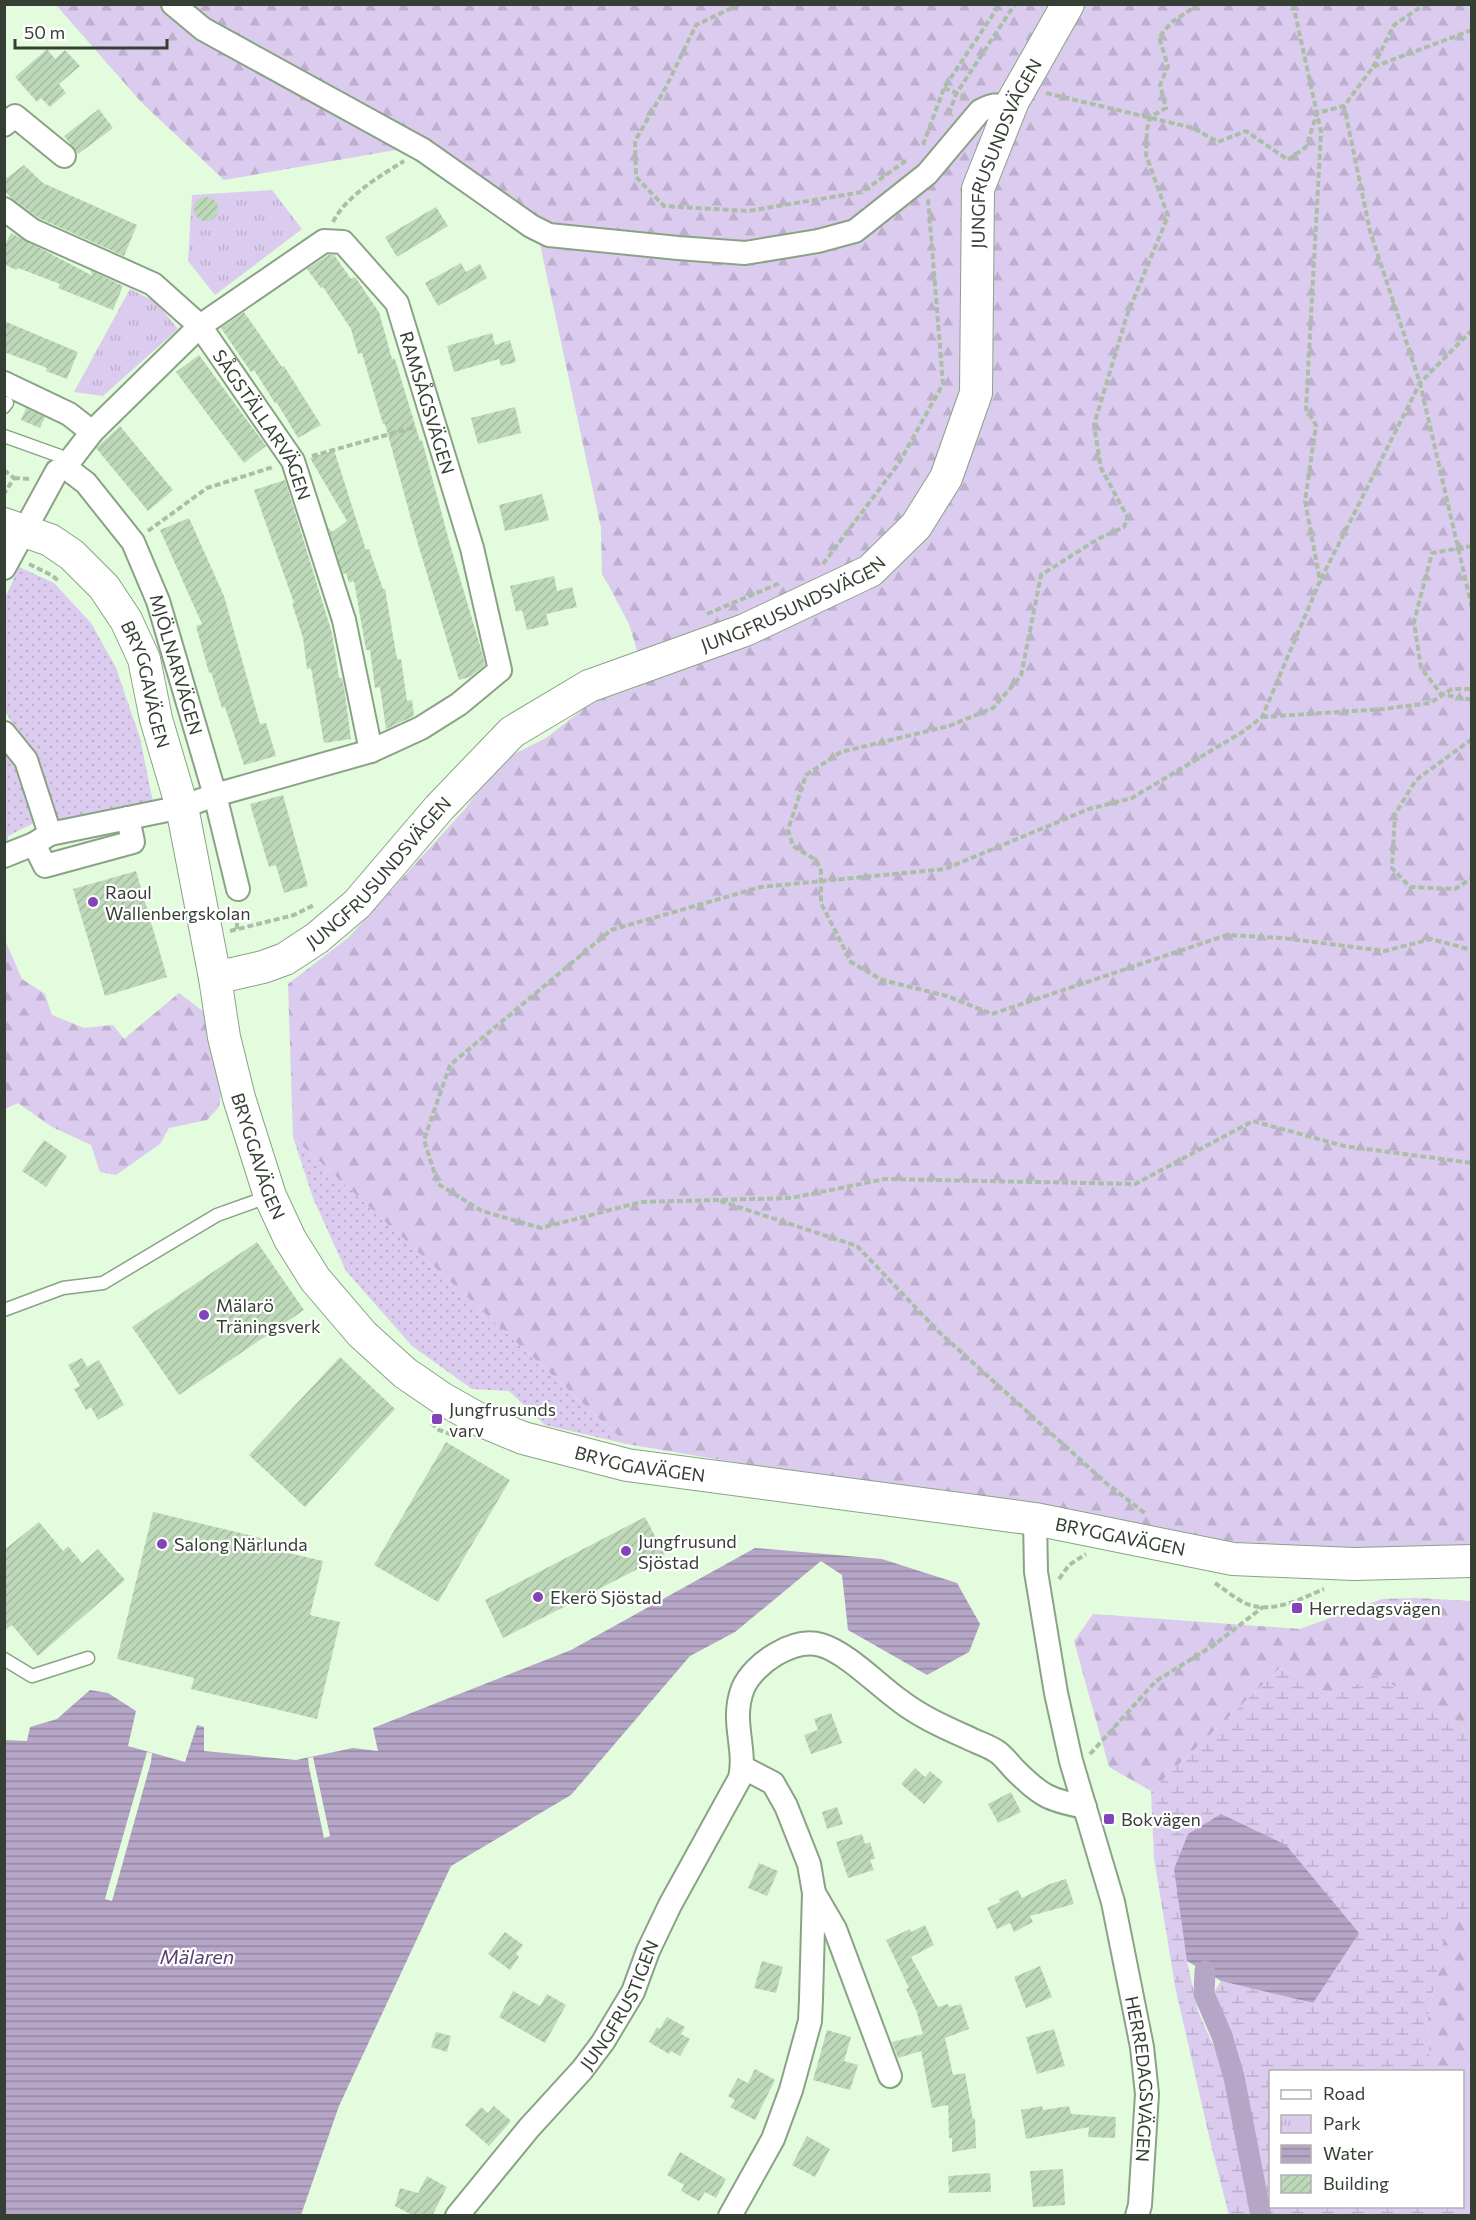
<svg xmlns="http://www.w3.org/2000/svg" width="1476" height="2220" viewBox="0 0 1476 2220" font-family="Commissioner,sans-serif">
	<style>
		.grass { fill: url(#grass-dots) }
		.forest { fill: url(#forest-firs) }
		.wetland { fill: url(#wetland-marsh) }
		.park { fill: url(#park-tufts) }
		.water { fill: url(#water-rules) }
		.pier { fill: #e2fcdd }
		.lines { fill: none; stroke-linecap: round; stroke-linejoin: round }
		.canal { stroke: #b5a5c7; stroke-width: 21 }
		.building { fill: url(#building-hatch) }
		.lane-casing { stroke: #8aa386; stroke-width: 15 }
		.street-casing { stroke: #8aa386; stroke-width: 26 }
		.secondary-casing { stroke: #8aa386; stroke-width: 34 }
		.path { stroke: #abbfa7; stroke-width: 4; stroke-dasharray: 6 3; stroke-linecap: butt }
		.lane { stroke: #fff; stroke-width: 12 }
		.street { stroke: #fff; stroke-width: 22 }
		.secondary { stroke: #fff; stroke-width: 32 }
		.poi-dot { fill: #8444b9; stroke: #fff; stroke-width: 2 }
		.labels { text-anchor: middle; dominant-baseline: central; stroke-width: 4.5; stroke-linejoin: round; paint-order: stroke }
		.street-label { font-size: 18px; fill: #353f33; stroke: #fff }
		.poi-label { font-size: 18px; fill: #353f33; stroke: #fff; text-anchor: start }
		.water-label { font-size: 20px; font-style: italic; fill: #594171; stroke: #fff }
	</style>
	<defs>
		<pattern id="grass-dots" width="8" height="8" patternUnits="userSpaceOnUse" patternTransform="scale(1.5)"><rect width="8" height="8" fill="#dbcbee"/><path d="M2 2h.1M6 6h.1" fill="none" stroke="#bdafcd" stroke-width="1.8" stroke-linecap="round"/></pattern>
		<pattern id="forest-firs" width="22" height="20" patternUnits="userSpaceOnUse" patternTransform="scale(1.5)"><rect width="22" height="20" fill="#dbcbee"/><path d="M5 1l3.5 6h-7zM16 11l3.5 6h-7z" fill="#bdafcd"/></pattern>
		<pattern id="wetland-marsh" width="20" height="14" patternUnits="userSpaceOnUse" patternTransform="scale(1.5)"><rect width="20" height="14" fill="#dbcbee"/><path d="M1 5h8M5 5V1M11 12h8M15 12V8" fill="none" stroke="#bdafcd"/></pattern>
		<pattern id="park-tufts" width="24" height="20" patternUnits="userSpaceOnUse" patternTransform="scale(1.5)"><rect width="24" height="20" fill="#dbcbee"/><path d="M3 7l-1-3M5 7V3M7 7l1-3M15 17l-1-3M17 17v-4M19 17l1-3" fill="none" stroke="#bdafcd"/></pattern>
		<pattern id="water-rules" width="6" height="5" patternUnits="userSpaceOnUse" patternTransform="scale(1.5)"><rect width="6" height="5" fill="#b5a5c7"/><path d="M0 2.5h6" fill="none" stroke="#9488a2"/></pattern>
		<pattern id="building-hatch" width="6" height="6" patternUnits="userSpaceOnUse" patternTransform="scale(1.5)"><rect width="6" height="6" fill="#bed9ba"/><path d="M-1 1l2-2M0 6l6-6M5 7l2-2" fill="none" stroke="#a4bba0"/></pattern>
	</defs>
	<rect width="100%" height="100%" fill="#e2fcdd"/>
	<path class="grass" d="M19 567 54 583 91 623 116 668 140 738 153 802 55 825 43 776 5 711V598Z
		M4 747 12 756 34 823 8 836 7 844 4 845Z
		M293 1137 627 1444 545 1425 509 1391 472 1389 412 1346 346 1271 313 1198Z"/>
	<path class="forest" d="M56 5H1471V1550L1239 1548 627 1444 293 1137 288 984 348 938 465 809 500 761 546 738 591 703 647 683 629 624 602 573 601 528 535 221 424 145 224 180 142 103Z
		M5 940 22 979 45 994 52 1015 84 1028 113 1025 124 1039 179 993 204 1012 221 1092 219 1107 207 1120 169 1128 160 1144 116 1175 100 1172 91 1145 52 1127 18 1103 5 1109Z
		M1416 1598 1471 1601V1748L1460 1722 1335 1696 1280 1668 1151 1791 1109 1767 1074 1641 1093 1614 1300 1629 1382 1599Z
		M1471 1909V2215H1461L1455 2207 1462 2206V2072H1430L1427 2023 1449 1911Z"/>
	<path class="wetland" d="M1280 1668 1335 1696 1375 1675 1460 1722 1471 1748V1909L1449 1912 1427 2023 1430 2071 1270 2072V2206H1455L1461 2215H1270L1232 2039 1211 1997 1221 1981 1313 2003 1187 1961 1198 2011 1221 2063 1252 2215H1229L1212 2149 1175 1986 1154 1858 1151 1791Z"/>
	<path class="park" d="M272 190 302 229 215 295 188 261 192 195Z
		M130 289 156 302 178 329 103 396 74 392Z"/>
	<path class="water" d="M755 1548 882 1559 957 1583 980 1624 969 1652 927 1675 848 1630 842 1575 821 1561 735 1632 690 1656 571 1795 451 1866 339 2106 301 2215 5 2216V1740L27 1741 30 1727 57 1719 90 1690 108 1693 136 1711 128 1746 185 1762 197 1725 204 1727V1751L296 1760 353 1748 378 1751 373 1728 571 1650Z
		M1221 1814 1286 1845 1359 1933 1313 2003 1221 1981 1187 1961 1174 1869 1188 1834Z"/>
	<path class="pier" d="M147 1752 152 1753 151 1762 112 1901 105 1899Z
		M313 1757 330 1836 324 1838 309 1767 308 1758Z"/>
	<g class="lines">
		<path class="canal" d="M1205 1971 1204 1994 1222 2036 1234 2077 1261 2216"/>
	</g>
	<path class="building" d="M47 49 55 59 65 50 80 66 59 84 66 93 50 107 41 98 37 102 15 77Z
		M99 109 113 128 78 154 64 136Z
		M24 165 43 183 137 225 124 256 39 218 14 200 4 191V180Z
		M194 209a12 12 0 1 1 24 0a12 12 0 1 1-24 0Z
		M436 207 448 226 397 257 385 237Z
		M11 233 93 276 90 270 123 286 113 310 58 288 60 284 18 268 16 270 4 264V246Z
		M328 255H334L351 279 355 277 379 312 392 359H395L420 441 422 440 451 548 481 649 485 665 470 677 459 680 418 544 385 424H383L362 353 358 354 351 329 323 287 321 288 307 269Z
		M461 263 466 272 480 264 487 278 438 306 425 283Z
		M244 312 282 367 284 366 321 425 298 438 277 403H275L254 370 251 372 221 328Z
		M4 321 78 352 67 379 46 371 47 368 4 352Z
		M492 333 495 345 510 340 516 362 501 366 499 359 454 372 447 346Z
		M199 355 266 446 244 463 176 372Z
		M515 407 521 433 478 444 471 418Z
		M26 408 45 417 40 428 21 420Z
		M120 426 173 490 148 511 96 448Z
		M334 450 366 550 369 549 383 589H385L397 659H401L407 701 412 700 414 716 386 729 380 687 375 688 370 650H366L354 581 349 583 346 573 343 574 328 527 332 532 347 521 310 458Z
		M285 480 332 633 339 678H342L344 687 351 739 324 743 311 668 307 669 303 638 292 603H294L254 490Z
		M542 494 549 520 505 531 499 505Z
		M189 518 224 596 260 724 266 723 276 756 244 765 225 707 222 708 211 672 209 673 196 626 202 624 160 530Z
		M554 576 557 591 572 587 577 607 546 614 549 625 527 630 522 610 516 612 510 586Z
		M283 795 308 886 284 893 276 865 269 867 250 804Z
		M136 871 167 977 105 996 73 889Z
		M44 1140 67 1156 46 1187 22 1171Z
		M257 1242 304 1310 179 1395 132 1327Z
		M340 1357 395 1409 305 1507 249 1455Z
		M82 1358 87 1367 99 1360 124 1405 98 1420 91 1407 86 1410 74 1389 80 1386 68 1365Z
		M446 1442 510 1480 438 1602 374 1565Z
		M153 1512 261 1538 259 1546 323 1561 310 1615 340 1622 317 1719 191 1689 194 1678 117 1659Z
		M645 1517 665 1555 503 1638 485 1600Z
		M39 1522 63 1551 68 1546 82 1563 98 1549 125 1580 38 1656 12 1625 4 1631V1550Z
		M831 1713 842 1743 811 1754 804 1735 818 1730 814 1719Z
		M915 1768 925 1777 930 1771 943 1782 924 1804 901 1784Z
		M1011 1792 1021 1812 998 1823 988 1804Z
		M837 1807 843 1824 827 1829 822 1812Z
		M862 1834 865 1844 870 1842 875 1859 870 1860 874 1870 848 1878 836 1842Z
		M759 1863 778 1871 767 1896 748 1888Z
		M1066 1879 1074 1904 1030 1916 1033 1922 1014 1932 1010 1923 997 1929 987 1908 1000 1902 999 1899 1018 1890 1022 1898 1050 1884Z
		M925 1925 934 1945 911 1957 938 2007 948 2004 949 2007 961 2004 969 2029 945 2038 953 2075 965 2073 973 2119 975 2118 976 2148 952 2152V2138H949L948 2105 932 2108 921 2051 898 2058 892 2042 923 2034 916 2010 906 1989 909 1988 886 1940 910 1929 911 1932Z
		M505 1932 523 1945 516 1954 519 1957 510 1970 488 1954Z
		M762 1961 783 1967 776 1993 754 1988Z
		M1040 1966 1052 1997 1026 2008 1014 1977Z
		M513 1991 540 2006 547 1994 566 2005 545 2043 499 2017Z
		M667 2017 685 2027 681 2034 690 2039 680 2056 671 2051 669 2054 649 2042 657 2027 660 2029Z
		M1054 2029 1065 2066 1037 2074 1026 2037Z
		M827 2030 851 2037 844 2061 858 2065 850 2090 813 2080Z
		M436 2032 451 2036 447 2052 431 2047Z
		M755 2069 775 2080 755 2120 730 2107 735 2100 728 2096 738 2078 748 2083Z
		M494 2106 511 2121 489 2146 465 2125 481 2107 488 2113Z
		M1042 2106 1043 2110 1069 2106 1071 2114 1116 2117 1115 2138 1088 2137 1089 2127 1026 2139 1021 2110Z
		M807 2136 830 2149 815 2177 792 2165Z
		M680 2152 726 2179 716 2198 705 2192 699 2201 681 2191 684 2185 667 2175Z
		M1063 2169 1065 2205 1033 2207 1030 2171Z
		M990 2173 991 2192 949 2193 948 2176Z
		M427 2176 447 2187 432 2216H414L395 2206 400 2188 418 2193Z"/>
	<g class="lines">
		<g class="lane-casing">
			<path id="lane" d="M4 407 7 403
				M4 436 71 460
				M4 1310 63 1288 103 1283 217 1215 270 1196
				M4 1659 32 1676 88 1658"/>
		</g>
		<g class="street-casing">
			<g id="street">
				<path d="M173 4 203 29 423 150 531 226 549 235 678 248 745 253 818 241 855 231 927 174 980 111C992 105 997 103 1008 109"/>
				<path d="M4 125 15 116 64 156"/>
				<path id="s1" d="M4 209 32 230 153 284 200 326 293 461 344 620 371 751"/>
				<path d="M4 383 69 414 92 432"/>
				<path id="s2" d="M65 467 86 483 133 542 158 601 215 795 238 889"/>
				<path id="s3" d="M4 568 57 471 65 467 92 432 200 326 324 241 343 242 397 303 472 548 500 670 459 704 421 728 371 751 215 795 182 807 50 834 34 844 4 856"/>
				<path d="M4 733 26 760 50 834"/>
				<path d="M34 844 45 866 133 842 128 818"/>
				<path id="s4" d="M1035 1519 1036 1572 1056 1693 1071 1761 1113 1902 1142 2047 1147 2094 1140 2205 1137 2216"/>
				<path d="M814 1893 835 1929 890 2076"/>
				<path id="s5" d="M457 2216 529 2128 582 2070 603 2042 633 1992 648 1951 670 1905 740 1778C747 1747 730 1722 743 1688 754 1663 794 1637 821 1645 846 1652 878 1685 899 1700 922 1718 949 1729 975 1741 982 1744 990 1747 996 1751 1003 1755 1009 1764 1015 1770 1041 1796 1049 1800 1085 1807"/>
				<path d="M730 2216 773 2139 791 2090 810 2021 811 1999 814 1893 809 1864 786 1806 773 1783 742 1767"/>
			</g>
		</g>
		<g class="secondary-casing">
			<g id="secondary">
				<path id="s6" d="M4 524 50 540 72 555 104 587 126 620 144 659 156 719 182 807 215 978 224 1037 239 1098 270 1196 290 1239 315 1279 362 1334 405 1373 443 1399 482 1421 523 1438 627 1465 1035 1519 1233 1559 1354 1564 1472 1561"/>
				<path id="s7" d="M215 978 263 967 285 959 317 938 357 904 439 808 512 732 589 686 745 630 870 571 916 526 946 478 976 393 978 189 1013 101 1068 4"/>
			</g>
		</g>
		<path class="path" d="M740 4 696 25 666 87 635 141 636 177 664 206 748 211 862 192 907 160
			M1199 4 1172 22 1159 37 1168 66 1160 85 1166 108 1150 117 1147 130 1146 155 1168 216 1127 315 1094 425 1101 468 1128 518 1124 527 1098 539 1041 575 1021 676 993 708 949 726 841 752 806 775 788 830 793 846 816 860 821 871V903L851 962 882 980 947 996 992 1014 1227 935 1282 938 1385 951 1431 939 1472 950
			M1293 4 1321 132 1306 409 1316 425 1305 501 1320 581 1262 717 1244 731 1132 798 1089 809 945 869 761 887 611 930 450 1065 424 1140 438 1184 482 1211 541 1228 641 1202 791 1198 885 1179 1135 1184 1253 1121 1344 1146 1472 1163
			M1472 30 1373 67 1344 106 1370 231 1420 383 1472 608
			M1373 67 1394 25 1425 4
			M944 88 966 97
			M1046 93 1193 128 1218 142 1246 131 1288 160 1306 147 1317 113 1344 106
			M949 114 956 94 1015 4
			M923 145 944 88 1000 4
			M333 222C346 196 380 176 404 161
			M312 456 415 427
			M4 470 14 478 4 494
			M14 478 30 479
			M148 531 207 488 273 467
			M1472 546 1432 553 1414 622 1421 668 1441 694 1472 700
			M29 564 51 575 59 581
			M823 564 899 463 943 384 928 198
			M1321 579 1420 383 1472 330
			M707 614 780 583
			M1262 717 1384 709 1430 703 1452 689H1472
			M1472 739 1416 780 1395 814 1392 868 1410 887 1455 889 1472 878
			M237 929V909
			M230 931 294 915 314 905
			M720 1201 857 1246 939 1332 1106 1483 1146 1514
			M431 1423 439 1430 450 1434
			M1059 1579 1069 1565 1086 1554
			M1215 1583C1225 1590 1236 1599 1247 1604 1273 1614 1300 1599 1324 1589
			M1090 1754 1156 1681 1214 1645 1263 1607"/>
		<use href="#lane" class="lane"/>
		<use href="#street" class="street"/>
		<use href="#secondary" class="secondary"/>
	</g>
	<g class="poi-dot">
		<circle cx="93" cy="902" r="6"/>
		<circle cx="204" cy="1315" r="6"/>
		<rect x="431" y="1413" width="12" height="12" rx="3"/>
		<circle cx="162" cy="1544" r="6"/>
		<circle cx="626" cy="1551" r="6"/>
		<circle cx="538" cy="1597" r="6"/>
		<rect x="1291" y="1602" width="12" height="12" rx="3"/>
		<rect x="1103" y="1813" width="12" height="12" rx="3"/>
	</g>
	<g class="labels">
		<g class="street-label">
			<text stroke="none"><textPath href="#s7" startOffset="1245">JUNGFRUSUNDSVÄGEN</textPath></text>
			<text stroke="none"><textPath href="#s3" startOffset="670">RAMSÅGSVÄGEN</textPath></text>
			<text stroke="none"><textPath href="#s1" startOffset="348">SÅGSTÄLLARVÄGEN</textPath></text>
			<text stroke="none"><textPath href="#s7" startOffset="705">JUNGFRUSUNDSVÄGEN</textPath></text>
			<text stroke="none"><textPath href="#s2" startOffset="232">MJÖLNARVÄGEN</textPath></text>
			<text stroke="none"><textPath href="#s6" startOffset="228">BRYGGAVÄGEN</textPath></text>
			<text stroke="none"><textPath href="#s7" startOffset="201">JUNGFRUSUNDSVÄGEN</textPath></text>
			<text stroke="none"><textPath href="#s6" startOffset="714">BRYGGAVÄGEN</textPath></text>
			<text stroke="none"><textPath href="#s6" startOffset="1236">BRYGGAVÄGEN</textPath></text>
			<text stroke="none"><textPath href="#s6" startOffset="1722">BRYGGAVÄGEN</textPath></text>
			<text stroke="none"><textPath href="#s5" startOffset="268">JUNGFRUSTIGEN</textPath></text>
			<text stroke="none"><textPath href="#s4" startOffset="572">HERREDAGSVÄGEN</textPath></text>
		</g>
		<g class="poi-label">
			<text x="105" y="892">Raoul<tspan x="105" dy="21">Wallenbergskolan</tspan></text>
			<text x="216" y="1305">Mälarö<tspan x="216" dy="21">Träningsverk</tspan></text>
			<text x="449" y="1409">Jungfrusunds<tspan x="449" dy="21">varv</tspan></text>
			<text x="638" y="1541">Jungfrusund<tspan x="638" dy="21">Sjöstad</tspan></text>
			<text x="174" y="1544">Salong Närlunda</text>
			<text x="550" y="1597">Ekerö Sjöstad</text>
			<text x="1309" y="1608">Herredagsvägen</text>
			<text x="1121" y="1819">Bokvägen</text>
		</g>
		<g class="water-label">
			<text x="197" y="1956">Mälaren</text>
		</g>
	</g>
	<rect width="1476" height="2220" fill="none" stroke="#353f33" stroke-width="12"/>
	<rect x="1269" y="2070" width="195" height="138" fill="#ffffff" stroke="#aeb2ad" stroke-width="1.5"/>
	<rect x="1281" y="2090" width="30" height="9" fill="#ffffff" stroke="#aeb2ad" stroke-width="1.5"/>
	<text x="1323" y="2100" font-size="18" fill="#353f33">Road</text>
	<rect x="1281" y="2115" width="30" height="18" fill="url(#park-tufts)" stroke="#aeb2ad" stroke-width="1.5"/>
	<text x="1323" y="2130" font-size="18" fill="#353f33">Park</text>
	<rect x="1281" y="2145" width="30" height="18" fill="url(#water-rules)" stroke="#aeb2ad" stroke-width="1.5"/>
	<text x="1323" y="2160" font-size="18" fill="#353f33">Water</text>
	<rect x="1281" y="2175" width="30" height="18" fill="url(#building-hatch)" stroke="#aeb2ad" stroke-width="1.5"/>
	<text x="1323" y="2190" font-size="18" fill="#353f33">Building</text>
	<path d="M15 39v9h152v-9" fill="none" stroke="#353f33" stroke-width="3"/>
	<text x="24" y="39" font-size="18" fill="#353f33" stroke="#ffffff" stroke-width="4.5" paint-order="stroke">50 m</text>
</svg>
